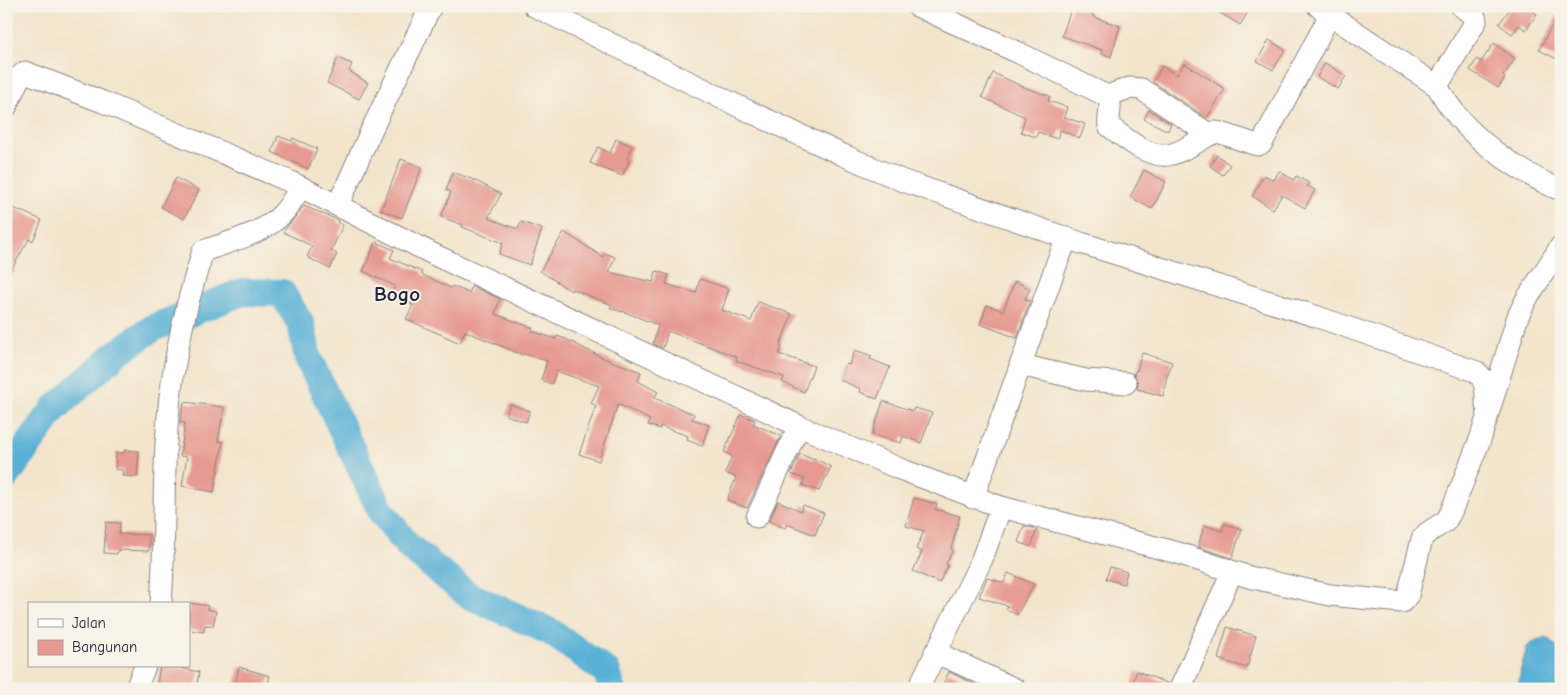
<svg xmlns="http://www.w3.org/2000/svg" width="1567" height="695" viewBox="0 0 1567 695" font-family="'Comic Neue',sans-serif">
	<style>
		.water { fill: #58b0d5; stroke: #3d6988 }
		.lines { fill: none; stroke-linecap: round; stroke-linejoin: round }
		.river { stroke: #58b0d5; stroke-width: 28 }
		.building { fill: #e69a91 }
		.minor-casing { stroke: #8a8484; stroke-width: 23 }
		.minor { stroke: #fff; stroke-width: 21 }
		.labels { text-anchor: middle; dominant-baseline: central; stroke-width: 4; stroke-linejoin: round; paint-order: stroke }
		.quarter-label { font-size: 21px; font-weight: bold; fill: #22223b; stroke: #f7f3e8 }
	</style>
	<rect width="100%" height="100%" fill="#f7f3e8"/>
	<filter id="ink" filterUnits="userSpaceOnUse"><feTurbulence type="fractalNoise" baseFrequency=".02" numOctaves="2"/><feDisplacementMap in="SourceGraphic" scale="10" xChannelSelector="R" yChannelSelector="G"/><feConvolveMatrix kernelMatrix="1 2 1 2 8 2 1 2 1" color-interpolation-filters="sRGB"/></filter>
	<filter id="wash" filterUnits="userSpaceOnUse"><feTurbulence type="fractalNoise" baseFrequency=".0096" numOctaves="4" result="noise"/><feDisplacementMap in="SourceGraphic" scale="20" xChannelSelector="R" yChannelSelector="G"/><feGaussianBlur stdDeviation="1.12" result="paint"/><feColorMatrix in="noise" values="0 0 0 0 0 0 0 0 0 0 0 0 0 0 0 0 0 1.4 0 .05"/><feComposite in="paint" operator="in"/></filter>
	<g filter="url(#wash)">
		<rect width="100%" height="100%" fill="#f3e5cc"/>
		<path class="water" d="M1547 638C1567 653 1561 666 1561 689H1518L1521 669 1527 647 1536 640Z"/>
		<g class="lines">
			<path class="river" d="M6 477 54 409 118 352 153 328 242 292 282 293 301 324 308 358 381 511 408 546 468 595 551 632 607 672 612 689"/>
		</g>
		<g id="blocks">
			<path class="building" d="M1072 6 1094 15 1093 17 1120 26 1111 57 1101 53 1102 50 1062 36Z
				M1209 6H1252L1240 25Z
				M1512 6H1525L1537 14 1526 30 1519 25 1512 34 1499 24Z
				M1561 8V61L1539 50Z
				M1269 40 1285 50 1273 70 1257 61Z
				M1494 43 1515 59 1503 76 1505 78 1498 88 1470 70 1477 59 1481 62Z
				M338 58 352 64 349 71 368 83 359 99 327 83Z
				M1184 63 1225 89 1207 118 1153 82 1162 66 1177 75Z
				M1325 63 1346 76 1338 89 1317 77Z
				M993 73 1026 88 1050 96 1048 101 1067 107 1064 117 1085 124 1080 138 1060 130 1057 139 1038 132 1036 137 1021 132 1025 117 982 97Z
				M1149 110 1171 124 1168 131 1144 119Z
				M278 136 292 141 293 138 317 149 308 169 272 152Z
				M616 139 632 146 627 159 629 161 622 176 590 163 598 147 610 153Z
				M1217 155 1230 165 1223 175 1210 166Z
				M401 159 422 167 402 218 381 210Z
				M1144 170 1166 182 1152 209 1130 197Z
				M1279 171 1294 180 1296 176 1309 183 1307 186 1315 190 1305 208 1282 195 1273 209 1252 196 1264 175 1274 180Z
				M453 172 474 180 501 194 488 218 518 229 521 222 542 229 530 265 499 254 503 243 462 227 463 225 441 217 451 192 446 190Z
				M176 178 199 190 184 219 161 207Z
				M6 205 42 220 33 241 29 239 6 279Z
				M304 206 338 220 337 222 343 225 331 251 337 254 330 269 307 257 312 246 283 232Z
				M564 232 603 257 605 253 615 257 609 272 653 282 656 271 669 275 666 284 696 293 700 279 729 289 722 310 751 321 758 302 792 314 780 345 782 346 779 354 814 366 804 392 782 382 784 377 736 361 737 357 668 331 663 348 653 344 658 325 622 311V312L610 308 612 305 572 289 571 291 540 271Z
				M376 242 394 250 390 258 422 272 421 274 451 288 452 286 469 293 472 286 500 299 495 314 533 328 532 331 556 339 557 336 566 339 603 358 641 372 638 381 658 392 654 398 694 414 692 419 709 425 702 446 687 440 688 436 660 426V429L648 425 650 420 618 404 599 461 579 454 596 406 591 403 599 386 556 371 552 384 541 380 547 361 524 354 523 355 465 331 460 343 406 319 413 305 391 295 395 286 363 271Z
				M1015 281 1030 289 1025 299 1030 301 1017 338 980 324 987 305 1003 311Z
				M855 350 872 356 870 359 890 367 877 399 860 392 861 389 840 380 846 364 849 365Z
				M1142 353 1172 362 1168 375H1167L1163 396 1137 389 1138 383 1134 374 1136 370 1137 371Z
				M883 401 913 411 914 408 932 413 921 443 903 436 901 443 872 435Z
				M184 402 224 407 218 441 223 442 214 492 182 486 187 457 180 456 185 423 180 422Z
				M510 404 530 411 526 422 506 415Z
				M741 414 755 420 753 424 781 436 747 508 727 500 736 477 725 473 732 456 724 452Z
				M125 450 139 451 137 477 122 476 123 470 115 469 116 453H124Z
				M800 454 814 460V458L831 467 819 491 802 485 805 479 791 474Z
				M914 498 937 504 935 509 960 516 951 549 953 550 946 564 948 565 939 583 913 571 922 552 916 549 924 531 906 526Z
				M778 501 801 511 803 505 824 513 815 535 787 524 785 528 769 521Z
				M106 522 120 523 119 534 149 535V551L118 550 117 554 104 553Z
				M1224 524 1242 529 1232 558 1198 547 1204 525 1222 531Z
				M1024 526 1037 529 1031 547 1018 542Z
				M1110 567 1127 572 1124 584 1106 579Z
				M1008 573 1034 584 1017 615 1006 609 1008 606 979 597 987 578 1004 583Z
				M189 603 208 606 207 609 216 611 213 626 205 625 204 632 189 630Z
				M1227 627 1256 636 1247 668 1218 659Z
				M160 666H172L199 672 196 689H156Z
				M239 667 270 676 266 689H234Z
				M1137 671 1169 684 1168 689H1130Z
				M949 672 985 689H941Z"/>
		</g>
	</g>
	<g filter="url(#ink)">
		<use href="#blocks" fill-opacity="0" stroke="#8a8484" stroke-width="1"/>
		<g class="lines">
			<g class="minor-casing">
				<path id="minor" d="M534 6 744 109 843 155 901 180 1081 243 1315 316 1477 372C1487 381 1486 393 1486 405
					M917 6 1015 51 1107 96C1114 106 1107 115 1109 126 1123 137 1148 158 1168 155 1181 153 1202 139 1214 132L1221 133 1254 144 1258 145 1262 143 1330 15 1318 6
					M1330 15 1437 86 1476 21 1475 17 1461 6
					M1437 86C1442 94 1446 102 1452 109 1475 142 1524 175 1561 190
					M1107 96 1129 88 1141 89 1210 135
					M6 107 20 76 25 72 103 102 291 182 437 256 799 426 900 469 1001 507 1178 553 1249 577 1330 595 1402 602 1408 595 1422 539 1427 533 1446 521 1451 512 1481 437 1518 316 1526 300 1561 246
					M338 205 371 131 431 6
					M1020 365 1086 380 1126 383
					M973 498 1058 260 1067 239
					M757 517 799 426
					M161 604C165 551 163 497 166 444 169 379 183 313 203 251 228 242 266 233 283 213 290 205 295 196 301 187
					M935 652 1015 689
					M136 689 145 666
					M918 689 982 559 1001 507
					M1180 689 1232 572"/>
			</g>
			<use href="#minor" class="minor"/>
		</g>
	</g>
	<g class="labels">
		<g class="quarter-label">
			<text x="397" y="294">Bogo</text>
		</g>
	</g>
	<rect width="1567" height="695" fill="none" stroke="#f7f3e8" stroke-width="25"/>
	<rect x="28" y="602" width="162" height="65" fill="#f7f3e8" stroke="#a29fa3"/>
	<rect x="38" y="619" width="25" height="8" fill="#ffffff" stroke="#a29fa3"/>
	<text x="72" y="628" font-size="15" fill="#22223b">Jalan</text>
	<rect x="38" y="640" width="25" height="15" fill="#e69a91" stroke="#a29fa3"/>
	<text x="72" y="652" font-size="15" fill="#22223b">Bangunan</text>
</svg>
